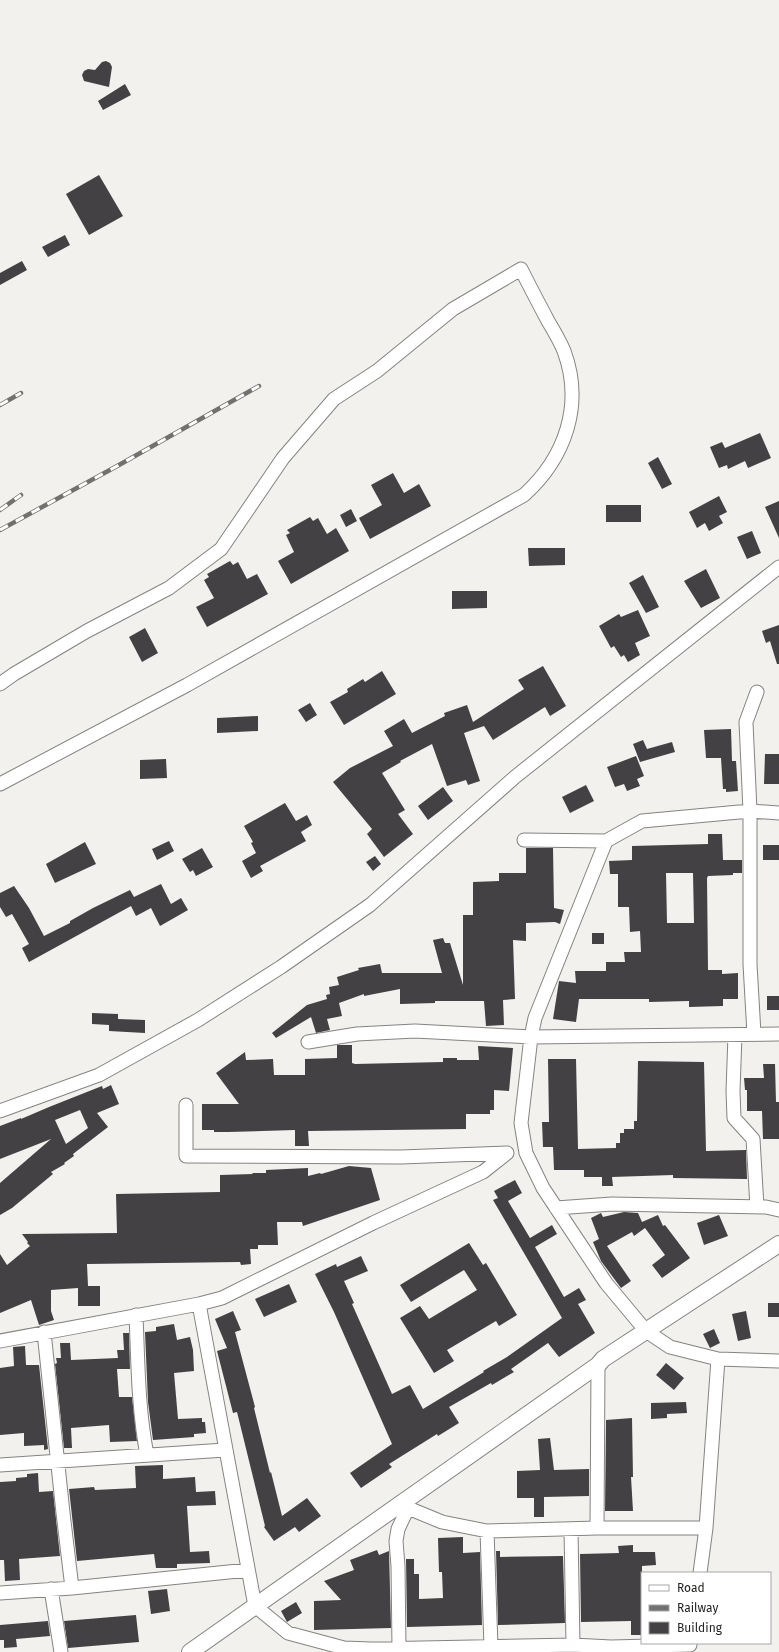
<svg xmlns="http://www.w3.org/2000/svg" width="779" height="1652" viewBox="0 0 779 1652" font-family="'Fira Sans',sans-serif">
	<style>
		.building { fill: #434144; fill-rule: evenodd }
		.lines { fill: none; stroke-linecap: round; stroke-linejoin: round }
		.minor-casing { stroke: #858380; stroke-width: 15 }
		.tertiary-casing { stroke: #858380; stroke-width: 18 }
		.minor { stroke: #fff; stroke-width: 13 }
		.tertiary { stroke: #fff; stroke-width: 16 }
		.rail-casing { stroke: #72716f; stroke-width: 4.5 }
		.rail { stroke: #fff; stroke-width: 3; stroke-dasharray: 9; stroke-linecap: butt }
	</style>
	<rect width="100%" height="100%" fill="#f3f1ee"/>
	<path class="building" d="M106 61 110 63 112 67 109 87 84 81 82 75 84 71 88 69 95 70 102 62Z
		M125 84 131 95 103 110 98 101Z
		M99 175 123 216 89 235 66 194Z
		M65 235 70 245 48 257 42 247Z
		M22 261 27 270 0 285V273Z
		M760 433 771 458 748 468 745 461 728 469 727 465 719 468 710 447 722 442 725 448Z
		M658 457 672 484 662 489 648 463Z
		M393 473 404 493 419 484 431 506 370 539 359 518 382 505 371 485Z
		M719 496 727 512 719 516 723 523 709 531 705 523 697 528 689 512Z
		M779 501V538L765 507Z
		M606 505H641V522H606Z
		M351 509 357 521 346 527 340 515Z
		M310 517 313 521 318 518 327 534 336 528 349 551 291 584 278 561 294 552 286 535 290 533 287 530Z
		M752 531 761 553 747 559 737 537Z
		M528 548H565V565L529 566Z
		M230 561 233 565 238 562 247 579 257 574 268 594 207 627 196 607 214 598 204 580 209 577 207 574Z
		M706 569 720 598 701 608 684 581Z
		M643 575 659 607 646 613 629 583Z
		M452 591H487V608L452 609Z
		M638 610 650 636 635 643 640 655 628 662 624 655 621 657 614 646 611 648 599 626 619 614 621 617Z
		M779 625V664H777L770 641 766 643 762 631Z
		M145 628 158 653 142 662 129 637Z
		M543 666 566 706 550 716 545 707 493 740 484 726 464 733 480 781 468 785 466 780 447 786 432 744 400 761 401 762 382 773 405 810 398 814 413 834 384 857 367 834 372 829 333 782 350 768 393 746 384 731 404 719 412 733 445 716 444 713 467 705 473 722 524 689 518 680Z
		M382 671 396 694 344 725 330 702 348 692 347 689 363 679 365 682Z
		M310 703 317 715 306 722 298 710Z
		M258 716V731L217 733V718Z
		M731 729 732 761H736L738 791 726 792V789H723L721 758H706L704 730Z
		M643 740 647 749 672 742 675 752 640 762 633 744Z
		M765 754H779V784H764Z
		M636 756 644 776 637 779 640 786 627 791 624 784 615 787 607 767Z
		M166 759 167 778 140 779V760Z
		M586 785 594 801 570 813 562 797Z
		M443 787 453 801 428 820 418 806Z
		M285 803 296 821 307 815 312 825 301 832 306 841 260 866 263 871 251 878 242 861 256 853 251 843 253 842 244 826Z
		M708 834H722L723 860H742V873H733V875L708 876 707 878 708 970H722V974L738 973V999H723V1006L689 1007V1001L649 1002V999H579L576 1022 553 1019 559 981 576 983 575 971H606V962H625L624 952H641L640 931 630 932 629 907H618V874H610L609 861 632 860V846L708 844ZM666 873H693L694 923H667Z
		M169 841 174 851 157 860 152 849Z
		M85 842 96 864 55 883 46 864Z
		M763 845H779V860H763Z
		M202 848 213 867 196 876 193 870 190 872 182 859Z
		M526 848H553L554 908 564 910 560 924 555 922 526 923V941L513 940 515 999 503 1000 504 1025 486 1026 484 1001H435V1003L400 1004V989L364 996V994L339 1003 342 1016 327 1019 330 1030 316 1033 311 1017 276 1038 272 1033 307 1005 327 999 326 995 330 994 329 987 339 985 337 977 359 970 358 968 380 964 382 973H442L433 940 443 938 445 943H450L463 985V915H473V882L499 881V873H526Z
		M375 856 381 864 373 871 366 862Z
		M161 884 171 904 181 898 188 910 160 926 151 908 136 916 131 906 29 962 22 948 29 944 12 914 6 917 0 907V893L14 886 29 908 44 936 70 923V921L93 908 130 890 134 897Z
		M592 933H604V944H592Z
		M767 996H779V1010H767Z
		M92 1013 118 1014V1019L145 1020V1033L109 1031V1025L92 1024Z
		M337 1045H352V1063L355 1064 443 1062V1058H457V1060H479L478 1046 513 1048 509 1091 494 1090V1110H490V1114H466V1129L308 1131 309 1146H295V1130L228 1132H214V1130H202V1104H239L216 1073 245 1052 246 1060 273 1059 274 1075H305V1059L337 1058Z
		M548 1059H576L578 1149 616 1148V1143H620V1133H624V1129H634V1121H637L638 1061 704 1062 706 1151 746 1150 747 1179 673 1178V1175L612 1177 613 1186H602V1177H584V1170H554L553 1147H543L542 1122H549Z
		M763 1064H775L776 1102H779V1139H763L762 1111H747V1090H745L744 1078H764Z
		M111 1085 119 1104 97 1113 108 1127 73 1154 74 1156 64 1163 65 1164 51 1172 53 1174 12 1208 0 1215V1183L51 1139 0 1159V1126L21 1118V1119L49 1107 102 1086 103 1089ZM80 1110 88 1128 66 1144 55 1120Z
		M349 1166 371 1168 380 1200 303 1226 302 1222H277L278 1245H258V1249H250L251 1264 241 1265 240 1262 87 1264 88 1286H100V1306H78V1288L51 1290V1311L54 1320 39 1325 31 1300 0 1313V1254L7 1265 30 1246 27 1243 28 1242 22 1234 117 1233 116 1194 220 1192V1175L253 1174 252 1173H266V1170L308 1168V1176L320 1173 321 1174Z
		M515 1180 522 1193 508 1201 530 1238 552 1225 557 1234 535 1247 564 1297 579 1288 586 1300 578 1304 595 1333 559 1357 548 1343 511 1369 514 1372 492 1385 491 1383 449 1407 459 1423 438 1436 437 1434 389 1464 392 1467 361 1488 350 1473 392 1444 334 1312 315 1274 336 1264 337 1267 361 1256 368 1271 344 1281 354 1303 352 1304 392 1394 410 1385 423 1409 484 1372 483 1371 507 1357 562 1318 493 1200 498 1198 494 1191Z
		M624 1212 638 1213 642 1222 658 1215 663 1226 665 1225 690 1258 662 1278 652 1265 665 1255 645 1228 634 1236 632 1232 607 1246 631 1281 621 1288 601 1261 593 1242 599 1239 591 1218 601 1213 603 1217Z
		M719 1215 728 1236 704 1245 697 1223Z
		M469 1243 483 1265 486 1263 517 1315 499 1326 496 1321 447 1350 454 1361 434 1373 400 1318 420 1306 429 1319 477 1290 464 1270 411 1302 400 1285Z
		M289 1284 297 1302 264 1317 255 1299Z
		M768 1303H779V1317H768Z
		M233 1311 241 1330 235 1332 255 1407 254 1408 270 1473 271 1472 282 1516 307 1498 321 1516 299 1532 295 1527 274 1541 264 1527 265 1526 237 1412 233 1413 217 1351 227 1348 215 1319Z
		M746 1311 751 1338 738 1341 732 1314Z
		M174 1324 177 1340 190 1337 193 1350 194 1371 174 1373 178 1419 202 1418V1422H205L206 1433 194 1434V1437L153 1440 148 1402 145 1332 156 1331V1327Z
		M714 1329 720 1343 710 1348 703 1334Z
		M123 1333H129L130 1369H117L119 1397H132L137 1441 110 1442 109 1425 71 1428 72 1448H64L55 1364 57 1363 56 1358H61L60 1343H70L71 1360 118 1358 117 1350H124Z
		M25 1346 26 1365H39L48 1449 44 1450V1445L24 1446V1433L0 1435V1368L14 1366 13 1347Z
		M666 1363 684 1378 674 1390 656 1375Z
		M686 1402 687 1413 667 1414V1418L651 1419V1403Z
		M632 1418 633 1477H631L633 1511H605L606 1420Z
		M550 1438 554 1470 589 1469V1496L544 1497V1517H534V1498H517V1471L540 1470 538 1439Z
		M163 1465V1479L195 1477 196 1492 215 1491 216 1505 187 1506 190 1552 209 1551 210 1563 177 1564V1568H156L154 1554 77 1561 69 1489 94 1487 95 1490 136 1488 135 1466Z
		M38 1473 39 1492 53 1491 60 1556 19 1559 20 1580 5 1581 4 1560H0V1482L16 1481V1478L27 1477V1474Z
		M463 1537V1553L480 1552 482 1625 407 1627 406 1559H414V1574H419V1599L443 1598 442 1572H439L438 1538Z
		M633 1545V1552H655L656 1565 642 1566V1635H631V1621L581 1622 580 1554 619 1553 618 1546Z
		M377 1550 379 1555 389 1551 391 1628 314 1630V1601L341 1600 324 1581 354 1570 350 1560Z
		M496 1551H500V1557L563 1556 565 1623 498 1625Z
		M167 1589 170 1611 151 1614 148 1591Z
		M296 1602 302 1613 287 1622 281 1611Z
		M136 1615 139 1642 68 1648 64 1621Z
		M48 1621 50 1636 16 1639 17 1647 4 1648V1640H0V1625Z"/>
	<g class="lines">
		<g class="minor-casing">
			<path id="minor" d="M0 684 14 674 87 631 169 588 221 549 283 458 334 399 377 371 453 309 521 269C530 287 539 304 548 321 554 331 560 341 564 351 584 405 565 458 524 495L187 685 0 784
				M779 813 750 811 642 821 606 841 535 1018 531 1037 521 1123 526 1153 543 1188 606 1283 646 1331 670 1347 718 1359 779 1361
				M524 840 606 841
				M754 1034 750 964V811L746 722 757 692
				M735 1035 733 1091 734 1118 753 1139 757 1207
				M308 1042 357 1034 415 1031 531 1037 779 1034
				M186 1105V1156L401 1157 507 1153
				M0 1111 99 1075 198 1020 281 967 370 905 515 777 779 567
				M556 1208 612 1204 766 1207 779 1210
				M199 1304 255 1606 288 1633 344 1648 371 1649 573 1645 611 1647 690 1645
				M136 1315C138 1362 138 1409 147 1455
				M44 1332 63 1513 72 1588
				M0 1341 199 1304 222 1298 373 1223 483 1172 507 1153
				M0 1465 225 1450
				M401 1502 408 1508 442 1522 487 1531 597 1528H706
				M597 1528 598 1365
				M571 1529 573 1645
				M487 1531 491 1647
				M700 1573 706 1528 718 1359
				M51 1589 61 1652
				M0 1593 72 1588 248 1570
				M399 1649 398 1566 396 1541 398 1529 408 1508"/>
		</g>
		<g class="tertiary-casing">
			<path id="tertiary" d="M190 1652 598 1365 603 1359 779 1244"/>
		</g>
		<use href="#minor" class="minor"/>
		<use href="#tertiary" class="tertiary"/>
		<g class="rail-casing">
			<path id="rail" d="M0 405 21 393
				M0 510 21 495
				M0 530 119 465 259 386"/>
		</g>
		<use href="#rail" class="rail"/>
	</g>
	<rect x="641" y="1572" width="130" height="72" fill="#ffffff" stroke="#a7a7a7"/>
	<rect x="649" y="1585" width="20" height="6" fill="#ffffff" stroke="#a7a7a7"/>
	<text x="677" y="1592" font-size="12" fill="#242422">Road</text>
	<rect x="649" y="1605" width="20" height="6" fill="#72716f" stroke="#a7a7a7"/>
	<text x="677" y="1612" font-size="12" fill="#242422">Railway</text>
	<rect x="649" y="1622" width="20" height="12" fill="#434144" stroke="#a7a7a7"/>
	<text x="677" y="1632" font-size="12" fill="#242422">Building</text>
</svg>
